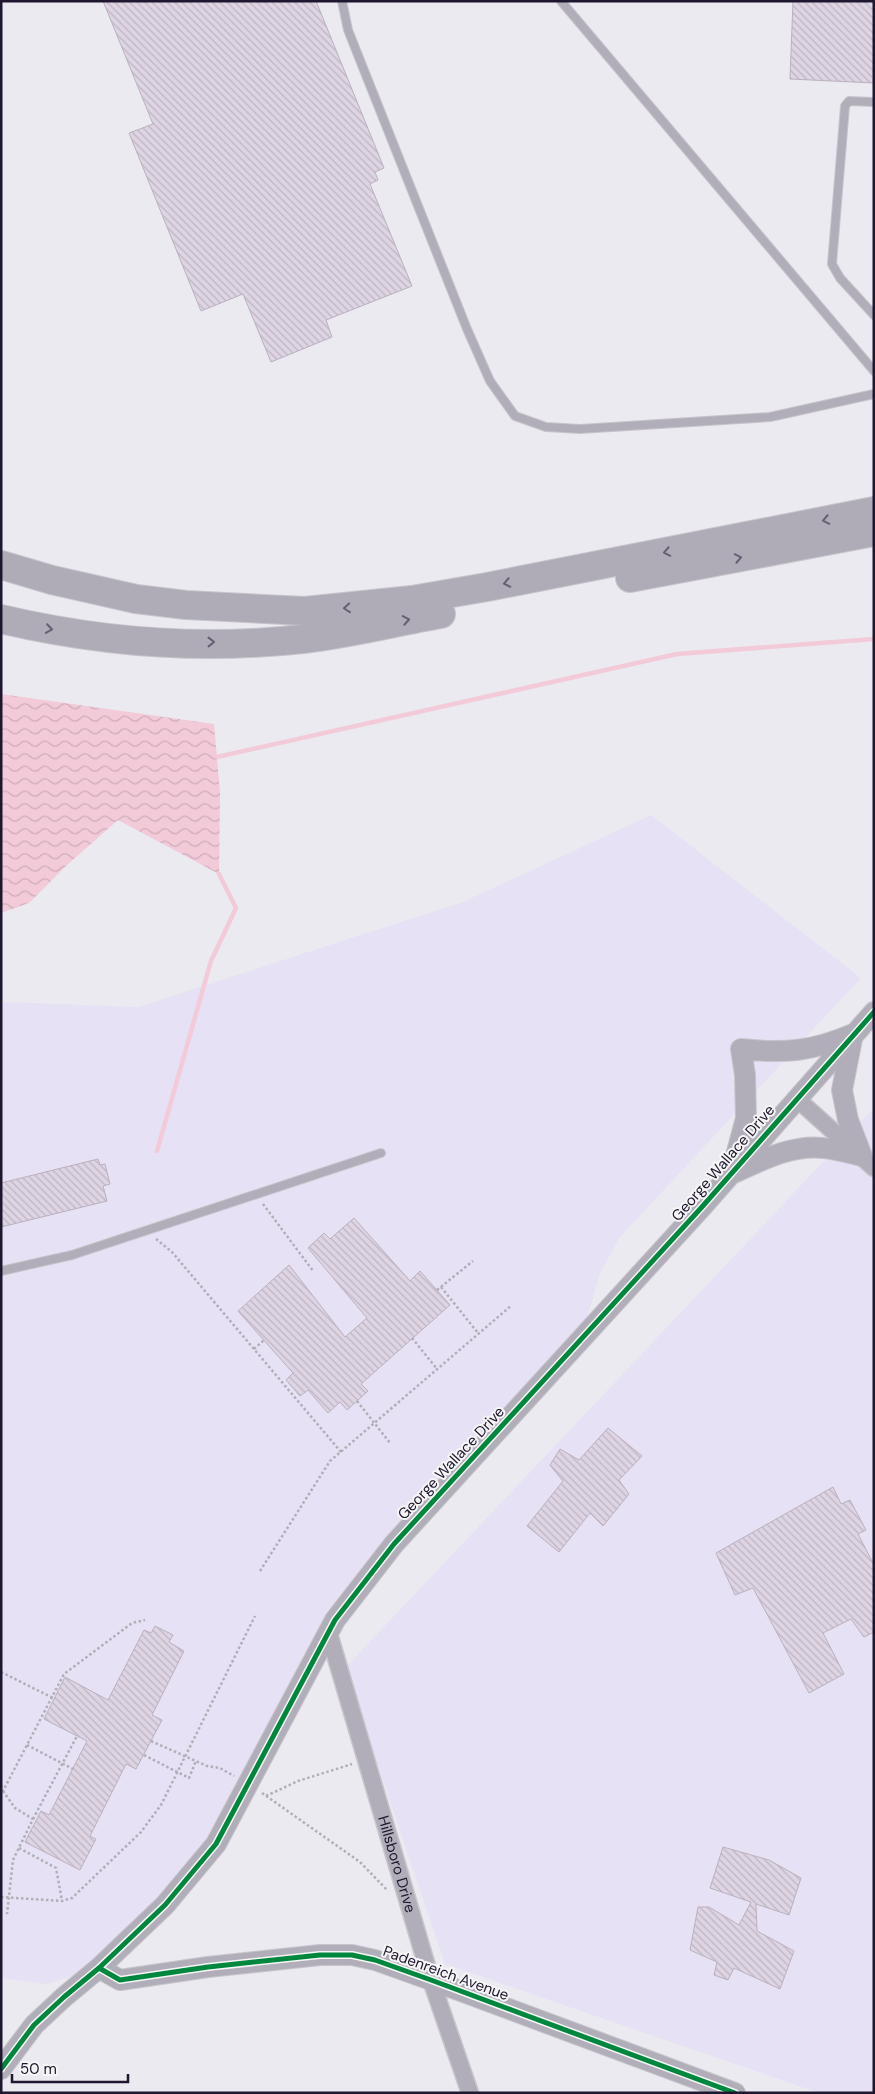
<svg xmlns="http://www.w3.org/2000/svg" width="875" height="2094" viewBox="0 0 875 2094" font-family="'DM Sans',sans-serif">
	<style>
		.built { fill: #e6e1f4 }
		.water { fill: url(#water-waves) }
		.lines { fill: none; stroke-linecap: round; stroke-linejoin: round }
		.stream { stroke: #f2cad8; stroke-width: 4.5 }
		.building { fill: url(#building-back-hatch); stroke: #bab1be }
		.service-casing { stroke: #c7c5cc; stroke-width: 10 }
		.minor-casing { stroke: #c7c5cc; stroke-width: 19 }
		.tertiary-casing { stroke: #c7c5cc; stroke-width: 22 }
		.motorway-casing { stroke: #c7c5cc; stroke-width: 30 }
		.path { stroke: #b0aeb6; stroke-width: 2.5; stroke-dasharray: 2.5 2.5; stroke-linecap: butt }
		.service { stroke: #b1aeb9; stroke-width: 8 }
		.minor { stroke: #b1aeb9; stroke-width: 16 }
		.tertiary { stroke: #b1aeb9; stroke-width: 20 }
		.motorway { stroke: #afabb7; stroke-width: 28 }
		.cycleway-casing { stroke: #f6f6f6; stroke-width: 8 }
		.cycleway { stroke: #00873e; stroke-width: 5 }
		.oneway { stroke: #676073 }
		.labels { text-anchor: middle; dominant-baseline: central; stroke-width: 4; stroke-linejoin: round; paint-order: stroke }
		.street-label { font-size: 15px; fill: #1f162f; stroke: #f6f6f6 }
	</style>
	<defs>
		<pattern id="water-waves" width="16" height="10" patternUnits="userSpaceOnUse" patternTransform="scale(1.25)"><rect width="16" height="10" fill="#f2cad8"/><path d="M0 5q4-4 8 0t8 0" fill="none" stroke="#cfadba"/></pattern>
		<pattern id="building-back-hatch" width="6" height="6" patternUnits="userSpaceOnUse" patternTransform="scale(1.25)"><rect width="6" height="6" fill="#ded4e3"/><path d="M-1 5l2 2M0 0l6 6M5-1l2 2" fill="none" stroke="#beb5c3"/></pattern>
	</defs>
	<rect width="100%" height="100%" fill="#ebeaf0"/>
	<path class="built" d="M651 815 861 978 620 1237 600 1273 580 1342 350 1600 216 1844 99 1968 46 1984 1 1978V1002L138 1007 463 902Z
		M874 1108V2093H819L445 1964 345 1668Z"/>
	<path class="water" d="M1 694 214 724 220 792 219 874 118 820 67 865 29 903 1 913Z"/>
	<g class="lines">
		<path class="stream" d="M217 757 677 654 874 639
			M157 1151 211 961 236 908 219 874"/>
	</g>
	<path class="building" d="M103 1H316L384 168 375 172 378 180 370 184 412 286 326 320 332 337 271 362 243 294 201 311 129 133 153 124Z
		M793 1H874V83L790 79Z
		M98 1159 100 1165 105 1164 110 1184 103 1186 107 1201 1 1227V1183Z
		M354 1218 410 1281 420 1271 450 1305 361 1384 368 1391 347 1410 340 1402 328 1413 308 1390 300 1396 286 1380 293 1373 238 1311 289 1265 345 1337 367 1318 308 1248 324 1233 330 1239Z
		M608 1428 642 1456 619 1480 629 1494 603 1526 590 1513 559 1552 527 1526 563 1481 550 1465 560 1449 579 1460Z
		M833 1487 841 1504 850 1500 866 1530 858 1534 874 1565V1632L864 1637 851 1619 823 1633 844 1674 809 1693 753 1588 735 1595 716 1553Z
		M155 1626 173 1635 169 1642 184 1651 152 1715 162 1720 136 1769 126 1764 90 1836 96 1839 80 1870 25 1842 41 1811 49 1815 87 1741 44 1719 65 1677 108 1700 144 1630 151 1633Z
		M723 1847 769 1860 801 1878 789 1915 756 1904 757 1931 794 1951 780 1989 734 1968 728 1980 714 1975 717 1962 690 1950 698 1907H709L739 1925 751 1902 710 1888Z"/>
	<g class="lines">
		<g class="service-casing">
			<path id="service" d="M342 1 348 30 467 329 490 381 515 416 546 427 580 429 770 417 874 394
				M561 1 874 371
				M874 102 849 101 845 106 832 264 840 278 874 315
				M1 1271 72 1255 381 1153"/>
		</g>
		<g class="minor-casing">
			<g id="minor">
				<path d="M796 1098 874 1168"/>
				<path id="s1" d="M329 1634 431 1980 470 2093"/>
			</g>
		</g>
		<g class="tertiary-casing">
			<path id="tertiary" d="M853 1034 842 1090 848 1120 862 1156C849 1153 836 1149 823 1148 791 1144 759 1162 731 1174L746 1118 745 1075 741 1049C785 1054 813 1051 853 1034Z
				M99 1968 120 1980 208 1967 320 1955H352L375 1960 431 1980 735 2093
				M1 2069 34 2025 64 1997 99 1968 165 1905 216 1844 335 1620 394 1544 701 1208 874 1012"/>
		</g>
		<g class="motorway-casing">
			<path id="motorway" d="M1 565 52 580 136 599 186 605 305 611 412 600 487 587 874 511
				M630 578 874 532
				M1 619C99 642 203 650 303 639 349 634 395 622 441 614"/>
		</g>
		<path class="path" d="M263 1204 313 1271
			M156 1239 172 1252 341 1452
			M441 1287 478 1333
			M437 1290 473 1261
			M412 1338 437 1369
			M254 1349 264 1340
			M357 1401 390 1443
			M260 1571 330 1461 512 1305
			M1 1672 55 1699
			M151 1741 207 1766 220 1768 234 1776
			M27 1745 73 1769
			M144 1755 189 1778 196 1761
			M1 1785 3 1791 64 1674 132 1623 145 1620
			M3 1791 15 1808 33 1819 13 1860 7 1914
			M262 1793 360 1862 388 1891
			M266 1796 298 1781 352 1764
			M33 1819 77 1736
			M19 1848 56 1868 62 1901
			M1 1897 62 1901 72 1898 141 1832 161 1805 255 1616"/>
		<use href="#service" class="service"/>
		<use href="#minor" class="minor"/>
		<use href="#tertiary" class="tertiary"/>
		<use href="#motorway" class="motorway"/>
		<g class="cycleway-casing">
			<path id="cycleway" d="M99 1968 120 1980 208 1967 320 1955H352L375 1960 431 1980 735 2093
				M1 2069 34 2025 64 1997 99 1968 165 1905 216 1844 335 1620 394 1544 701 1208 874 1012"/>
		</g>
		<use href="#cycleway" class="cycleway"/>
	</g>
	<defs><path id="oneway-chevron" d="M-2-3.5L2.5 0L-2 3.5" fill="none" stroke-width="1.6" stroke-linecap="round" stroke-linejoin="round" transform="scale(1.25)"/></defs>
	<g class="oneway">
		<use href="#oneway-chevron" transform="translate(826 520) rotate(169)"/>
		<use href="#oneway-chevron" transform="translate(667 552) rotate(169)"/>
		<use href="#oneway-chevron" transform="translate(738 558) rotate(-11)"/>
		<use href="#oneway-chevron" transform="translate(507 583) rotate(169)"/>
		<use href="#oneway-chevron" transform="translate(347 608) rotate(175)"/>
		<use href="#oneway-chevron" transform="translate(406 620) rotate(-10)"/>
		<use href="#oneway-chevron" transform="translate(49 629) rotate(8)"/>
		<use href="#oneway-chevron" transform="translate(211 642)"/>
	</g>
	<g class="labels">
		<g class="street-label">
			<text transform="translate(723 1163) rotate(-49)">George Wallace Drive</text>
			<text transform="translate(451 1463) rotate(-47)">George Wallace Drive</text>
			<text stroke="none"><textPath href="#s1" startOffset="240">Hillsboro Drive</textPath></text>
			<text transform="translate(446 1973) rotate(20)">Padenreich Avenue</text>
		</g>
	</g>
	<rect width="875" height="2094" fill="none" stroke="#1f162f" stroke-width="5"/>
	<path d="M12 2074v8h116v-8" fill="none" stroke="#1f162f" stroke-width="2.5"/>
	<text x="20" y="2074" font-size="15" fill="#1f162f" stroke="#f6f6f6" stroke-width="4" paint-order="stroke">50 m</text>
</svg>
